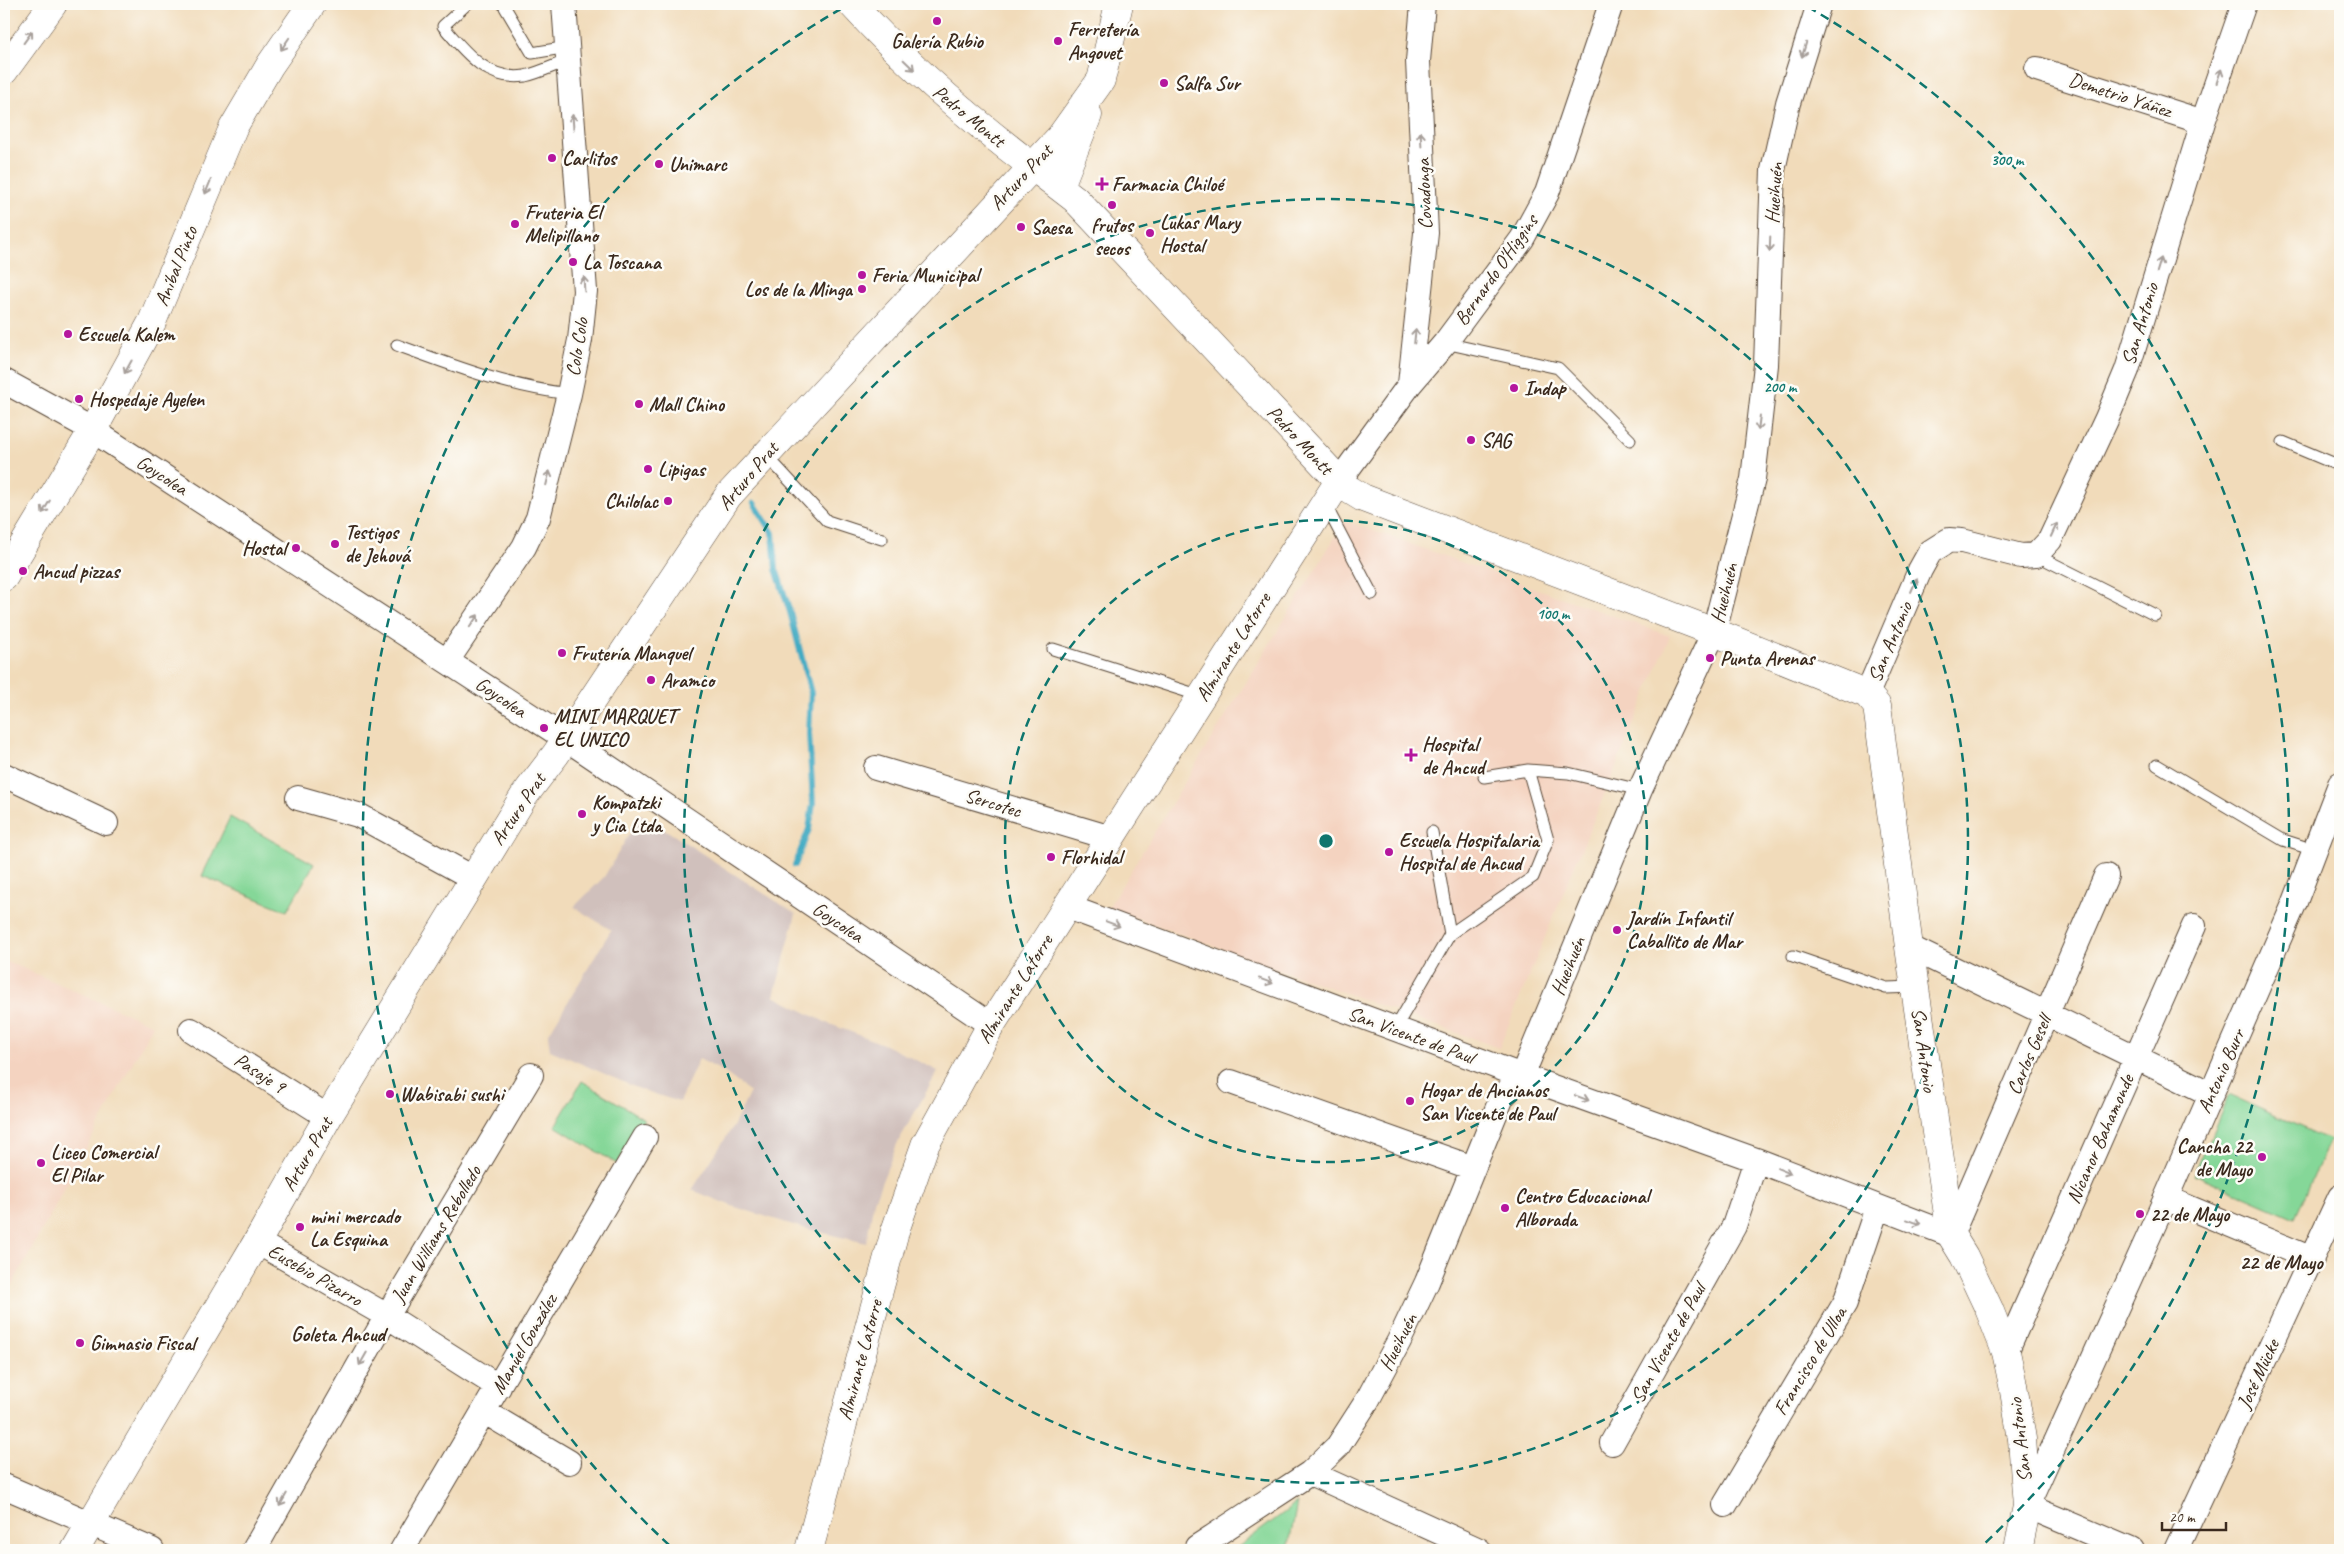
<svg xmlns="http://www.w3.org/2000/svg" width="2344" height="1554" viewBox="0 0 2344 1554" font-family="Caveat,sans-serif">
	<style>
		.built { fill: #f4d3c0 }
		.industrial { fill: #d0c0bc }
		.green { fill: #85d798; stroke: #60805b }
		.lines { fill: none; stroke-linecap: round; stroke-linejoin: round }
		.stream { stroke: #43abc3; stroke-width: 6 }
		.lane-casing { stroke: #564535; stroke-width: 13 }
		.street-casing { stroke: #564535; stroke-width: 26 }
		.secondary-casing { stroke: #564535; stroke-width: 29 }
		.primary-casing { stroke: #564535; stroke-width: 29 }
		.lane { stroke: #fff; stroke-width: 11 }
		.street { stroke: #fff; stroke-width: 24 }
		.secondary { stroke: #fff; stroke-width: 28 }
		.primary { stroke: #fff; stroke-width: 28 }
		.oneway { stroke: #a79f9a }
		.ring { fill: none; stroke: #0f766e; stroke-width: 2.5; stroke-dasharray: 9 6 }
		.poi-dot { fill: #b5179e; stroke: #fdfcf7; stroke-width: 2 }
		.labels { text-anchor: middle; dominant-baseline: central; stroke-width: 5; stroke-linejoin: round; paint-order: stroke }
		.poi-label { font-size: 20px; font-weight: bold; fill: #3b2a1e; stroke: #fdfcf7; text-anchor: start }
		.street-label { font-size: 20px; fill: #3b2a1e; stroke: #fdfcf7 }
		.neighbourhood-label { font-size: 21px; font-weight: bold; fill: #3b2a1e; stroke: #fdfcf7 }
		.centre { fill: #0f766e; stroke: #fdfcf7; stroke-width: 2.5 }
		.ring-label { font-size: 15px; text-anchor: middle; font-weight: bold; fill: #0f766e; stroke: #fdfcf7; stroke-width: 5; stroke-linejoin: round; paint-order: stroke }
	</style>
	<rect width="100%" height="100%" fill="#fdfcf7"/>
	<filter id="ink" filterUnits="userSpaceOnUse"><feTurbulence type="fractalNoise" baseFrequency=".02" numOctaves="2"/><feDisplacementMap in="SourceGraphic" scale="10" xChannelSelector="R" yChannelSelector="G"/><feConvolveMatrix kernelMatrix="1 2 1 2 8 2 1 2 1" color-interpolation-filters="sRGB"/></filter>
	<filter id="wash" filterUnits="userSpaceOnUse"><feTurbulence type="fractalNoise" baseFrequency=".0096" numOctaves="4" result="noise"/><feDisplacementMap in="SourceGraphic" scale="20" xChannelSelector="R" yChannelSelector="G"/><feGaussianBlur stdDeviation="1.12" result="paint"/><feColorMatrix in="noise" values="0 0 0 0 0 0 0 0 0 0 0 0 0 0 0 0 0 1.4 0 .05"/><feComposite in="paint" operator="in"/></filter>
	<g filter="url(#wash)">
		<rect width="100%" height="100%" fill="#f1dbba"/>
		<path class="built" d="M1345 521 1670 636 1499 1048 1108 908Z
			M4 960 153 1025 4 1300Z"/>
		<path class="industrial" d="M641 814 796 914 774 996 827 1023 883 1044 938 1071 897 1144 874 1201 866 1243 803 1228 732 1206 692 1190 734 1125 750 1092 724 1072 699 1059 679 1102 637 1088 550 1050 548 1035 611 930 574 907 604 877Z"/>
		<path class="green" d="M230 817 314 864 287 911 202 876Z
			M582 1081 644 1119 617 1164 555 1126Z
			M2229 1095 2330 1140 2295 1218 2194 1174Z
			M1297 1503 1288 1550H1234Z"/>
		<g class="lines">
			<path class="stream" d="M754 503 773 533 776 569 790 612 811 693 809 733 813 804 809 829 795 865"/>
		</g>
	</g>
	<g filter="url(#ink)">
		<g class="lines">
			<g class="lane-casing">
				<path id="lane" d="M467 4 443 26C464 51 488 82 525 76 539 73 555 65 569 60
					M503 4 532 53 568 47
					M1445 343 1558 368 1630 440
					M397 345C454 366 509 387 569 394
					M2283 442 2340 466
					M766 455 827 521 882 539
					M1325 504 1372 594
					M2036 555 2155 615
					M1053 649 1201 696
					M2157 765 2283 840 2314 850
					M1484 777 1528 770 1568 773 1640 790
					M1450 934 1533 877 1548 840 1528 770
					M1793 956 1886 988 1915 987
					M1395 1029 1450 934 1432 832"/>
			</g>
			<g class="street-casing">
				<path id="street" d="M2037 69 2203 122
					M4 381 86 426 580 748 991 1025
					M1410 384 1426 233 1418 61 1423 4
					M1339 481 1410 384 1445 343 1522 239 1547 193 1611 4
					M447 661 524 547 538 518 569 394 580 340 585 291 564 4
					M1867 694 1920 570 1930 552 1949 540 1962 541 2021 556 2036 555 2050 540 2107 418 2127 370 2203 122 2244 4
					M876 768 1111 838
					M4 775 106 823
					M298 798 358 815 473 878
					M1068 907 1522 1076 1756 1160 1951 1235 2106 876
					M1909 947 2211 1094
					M191 1030 328 1117
					M1231 1082 1473 1168
					M2166 1198 2312 1259
					M257 1242 387 1316 499 1387
					M2006 1352 2194 926
					M485 1412 569 1462
					M1612 1443 1734 1226 1756 1160
					M1310 1473 1479 1550
					M4 1486 152 1550
					M1725 1505 1845 1303 1877 1208
					M1197 1547 1310 1473 1338 1446 1367 1401 1399 1341 1427 1282 1502 1097 1522 1076 1640 790 1714 632 1753 479 1766 365 1773 170 1788 103 1819 4
					M254 1550 387 1316 531 1075
					M402 1550 645 1137
					M2131 1550 2027 1506 2166 1198 2295 902 2340 784
					M2176 1550 2340 1197"/>
			</g>
			<g class="secondary-casing">
				<path id="secondary" d="M4 71 53 4
					M1032 166 1075 199 1345 487 1363 498 1714 632 1867 694 1877 706 1909 947 1951 1235 1964 1256 1989 1309 2006 1352 2013 1385 2022 1439 2027 1506 2018 1550
					M4 577 93 430 152 322 233 128 270 65 312 4
					M809 1550 895 1231 925 1145 991 1025 1339 481"/>
			</g>
			<g class="primary-casing">
				<path id="primary" d="M852 4C908 66 966 116 1032 166
					M1060 186 1088 115
					M75 1550 257 1242 328 1117 524 796 556 754 728 496 1061 136 1101 80 1119 4"/>
			</g>
			<use href="#lane" class="lane"/>
			<use href="#street" class="street"/>
			<use href="#secondary" class="secondary"/>
			<use href="#primary" class="primary"/>
		</g>
		<defs><path id="oneway-shaft" d="M-6 0H5M1.5-3L5.5 0L1.5 3" fill="none" stroke-width="1.6" stroke-linecap="round" stroke-linejoin="round" transform="scale(1.25)"/></defs>
		<g class="oneway">
			<use href="#oneway-shaft" transform="translate(28 37) rotate(-54)"/>
			<use href="#oneway-shaft" transform="translate(285 44) rotate(124)"/>
			<use href="#oneway-shaft" transform="translate(1804 50) rotate(107)"/>
			<use href="#oneway-shaft" transform="translate(909 65) rotate(44)"/>
			<use href="#oneway-shaft" transform="translate(2219 76) rotate(-71)"/>
			<use href="#oneway-shaft" transform="translate(573 122) rotate(-94)"/>
			<use href="#oneway-shaft" transform="translate(1421 139) rotate(-93)"/>
			<use href="#oneway-shaft" transform="translate(208 187) rotate(112)"/>
			<use href="#oneway-shaft" transform="translate(1770 244) rotate(92)"/>
			<use href="#oneway-shaft" transform="translate(2159 265) rotate(-73)"/>
			<use href="#oneway-shaft" transform="translate(584 284) rotate(-93)"/>
			<use href="#oneway-shaft" transform="translate(1415 336) rotate(-84)"/>
			<use href="#oneway-shaft" transform="translate(128 367) rotate(119)"/>
			<use href="#oneway-shaft" transform="translate(1759 423) rotate(97)"/>
			<use href="#oneway-shaft" transform="translate(548 478) rotate(-76)"/>
			<use href="#oneway-shaft" transform="translate(46 507) rotate(121)"/>
			<use href="#oneway-shaft" transform="translate(2054 530) rotate(-65)"/>
			<use href="#oneway-shaft" transform="translate(1914 585) rotate(-67)"/>
			<use href="#oneway-shaft" transform="translate(474 621) rotate(-56)"/>
			<use href="#oneway-shaft" transform="translate(1113 924) rotate(20)"/>
			<use href="#oneway-shaft" transform="translate(1266 981) rotate(20)"/>
			<use href="#oneway-shaft" transform="translate(1582 1098) rotate(20)"/>
			<use href="#oneway-shaft" transform="translate(1784 1171) rotate(22)"/>
			<use href="#oneway-shaft" transform="translate(1914 1222) rotate(20)"/>
			<use href="#oneway-shaft" transform="translate(363 1359) rotate(120)"/>
			<use href="#oneway-shaft" transform="translate(283 1500) rotate(120)"/>
		</g>
	</g>
	<g class="ring">
		<circle cx="1326" cy="841" r="321"/>
		<circle cx="1326" cy="841" r="642"/>
		<path d="M669 1545A963 963 0 0 1 844 7M1808 7A963 963 0 0 1 1983 1545"/>
	</g>
	<g class="poi-dot">
		<circle cx="937" cy="21" r="5"/>
		<circle cx="1058" cy="41" r="5"/>
		<circle cx="1164" cy="83" r="5"/>
		<circle cx="552" cy="158" r="5"/>
		<circle cx="659" cy="164" r="5"/>
		<path d="M1099.5 176.5h5v5h5v5h-5v5h-5v-5h-5v-5h5z"/>
		<circle cx="1112" cy="205" r="5"/>
		<circle cx="515" cy="224" r="5"/>
		<circle cx="1021" cy="227" r="5"/>
		<circle cx="1150" cy="233" r="5"/>
		<circle cx="573" cy="262" r="5"/>
		<circle cx="862" cy="275" r="5"/>
		<circle cx="862" cy="289" r="5"/>
		<circle cx="68" cy="334" r="5"/>
		<circle cx="1514" cy="388" r="5"/>
		<circle cx="79" cy="399" r="5"/>
		<circle cx="639" cy="404" r="5"/>
		<circle cx="1471" cy="440" r="5"/>
		<circle cx="648" cy="469" r="5"/>
		<circle cx="668" cy="501" r="5"/>
		<circle cx="335" cy="544" r="5"/>
		<circle cx="296" cy="548" r="5"/>
		<circle cx="23" cy="571" r="5"/>
		<circle cx="562" cy="653" r="5"/>
		<circle cx="1710" cy="658" r="5"/>
		<circle cx="651" cy="680" r="5"/>
		<circle cx="544" cy="728" r="5"/>
		<path d="M1408.5 747.5h5v5h5v5h-5v5h-5v-5h-5v-5h5z"/>
		<circle cx="582" cy="814" r="5"/>
		<circle cx="1389" cy="852" r="5"/>
		<circle cx="1051" cy="857" r="5"/>
		<circle cx="1617" cy="930" r="5"/>
		<circle cx="390" cy="1094" r="5"/>
		<circle cx="1410" cy="1101" r="5"/>
		<circle cx="2262" cy="1157" r="5"/>
		<circle cx="41" cy="1163" r="5"/>
		<circle cx="1505" cy="1208" r="5"/>
		<circle cx="2140" cy="1214" r="5"/>
		<circle cx="300" cy="1227" r="5"/>
		<circle cx="80" cy="1343" r="5"/>
	</g>
	<g class="labels">
		<g class="poi-label">
			<text x="1068" y="29">Ferretería<tspan x="1068" dy="23">Angovet</tspan></text>
			<text x="937" y="41" text-anchor="middle">Galería Rubio</text>
			<text x="1174" y="83">Salfa Sur</text>
			<text x="562" y="158">Carlitos</text>
			<text x="669" y="164">Unimarc</text>
			<text x="1112" y="184">Farmacia Chiloé</text>
			<text x="525" y="212">Fruteria El<tspan x="525" dy="23">Melipillano</tspan></text>
			<text x="1160" y="222">Lukas Mary<tspan x="1160" dy="23">Hostal</tspan></text>
			<text x="1112" y="225" text-anchor="middle">frutos<tspan x="1112" dy="23">secos</tspan></text>
			<text x="1031" y="227">Saesa</text>
			<text x="583" y="262">La Toscana</text>
			<text x="872" y="275">Feria Municipal</text>
			<text x="852" y="289" text-anchor="end">Los de la Minga</text>
			<text x="78" y="334">Escuela Kalem</text>
			<text x="1524" y="388">Indap</text>
			<text x="89" y="399">Hospedaje Ayelen</text>
			<text x="649" y="404">Mall Chino</text>
			<text x="1481" y="440">SAG</text>
			<text x="658" y="469">Lipigas</text>
			<text x="658" y="501" text-anchor="end">Chilolac</text>
			<text x="345" y="532">Testigos<tspan x="345" dy="23">de Jehová</tspan></text>
			<text x="286" y="548" text-anchor="end">Hostal</text>
			<text x="33" y="571">Ancud pizzas</text>
			<text x="572" y="653">Frutería Manquel</text>
			<text x="1720" y="658">Punta Arenas</text>
			<text x="661" y="680">Aramco</text>
			<text x="554" y="716">MINI MARQUET<tspan x="554" dy="23">EL UNICO</tspan></text>
			<text x="1422" y="744">Hospital<tspan x="1422" dy="23">de Ancud</tspan></text>
			<text x="592" y="802">Kompatzki<tspan x="592" dy="23">y Cia Ltda</tspan></text>
			<text x="1399" y="840">Escuela Hospitalaria<tspan x="1399" dy="23">Hospital de Ancud</tspan></text>
			<text x="1061" y="857">Florhidal</text>
			<text x="1627" y="918">Jardín Infantil<tspan x="1627" dy="23">Caballito de Mar</tspan></text>
			<text x="1420" y="1090">Hogar de Ancianos<tspan x="1420" dy="23">San Vicente de Paul</tspan></text>
			<text x="400" y="1094">Wabisabi sushi</text>
			<text x="2252" y="1146" text-anchor="end">Cancha 22<tspan x="2252" dy="23">de Mayo</tspan></text>
			<text x="51" y="1152">Liceo Comercial<tspan x="51" dy="23">El Pilar</tspan></text>
			<text x="1515" y="1196">Centro Educacional<tspan x="1515" dy="23">Alborada</tspan></text>
			<text x="2150" y="1214">22 de Mayo</text>
			<text x="310" y="1216">mini mercado<tspan x="310" dy="23">La Esquina</tspan></text>
			<text x="90" y="1343">Gimnasio Fiscal</text>
		</g>
		<g class="street-label">
			<text transform="translate(2120 95) rotate(18)">Demetrio Yáñez</text>
			<text transform="translate(969 116) rotate(39)">Pedro Montt</text>
			<text transform="translate(1021 177) rotate(-47)">Arturo Prat</text>
			<text transform="translate(1774 193) rotate(-86)">Hueihuén</text>
			<text transform="translate(1424 194) rotate(-92)">Covadonga</text>
			<text transform="translate(176 266) rotate(-68)">Aníbal Pinto</text>
			<text transform="translate(1496 270) rotate(-55)">Bernardo O'Higgins</text>
			<text transform="translate(2140 324) rotate(-73)">San Antonio</text>
			<text transform="translate(577 347) rotate(-81)">Colo Colo</text>
			<text transform="translate(1300 440) rotate(47)">Pedro Montt</text>
			<text transform="translate(162 475) rotate(33)">Goycolea</text>
			<text transform="translate(748 476) rotate(-50)">Arturo Prat</text>
			<text transform="translate(1724 593) rotate(-76)">Hueihuén</text>
			<text transform="translate(1890 642) rotate(-67)">San Antonio</text>
			<text transform="translate(1233 647) rotate(-58)">Almirante Latorre</text>
			<text transform="translate(501 697) rotate(34)">Goycolea</text>
			<text transform="translate(993 803) rotate(17)">Sercotec</text>
			<text transform="translate(518 809) rotate(-56)">Arturo Prat</text>
			<text transform="translate(838 922) rotate(34)">Goycolea</text>
			<text transform="translate(1568 966) rotate(-68)">Hueihuén</text>
			<text transform="translate(1015 989) rotate(-58)">Almirante Latorre</text>
			<text transform="translate(1411 1035) rotate(20)">San Vicente de Paul</text>
			<text transform="translate(1924 1050) rotate(82)">San Antonio</text>
			<text transform="translate(2029 1055) rotate(-67)">Carlos Gesell</text>
			<text transform="translate(2221 1071) rotate(-66)">Antonio Burr</text>
			<text transform="translate(260 1073) rotate(33)">Pasaje 9</text>
			<text transform="translate(2100 1139) rotate(-66)">Nicanor Bahamonde</text>
			<text transform="translate(307 1154) rotate(-60)">Arturo Prat</text>
			<text transform="translate(436 1234) rotate(-59)">Juan Williams Rebolledo</text>
			<text transform="translate(315 1275) rotate(30)">Eusebio Pizarro</text>
			<text transform="translate(1398 1342) rotate(-63)">Hueihuén</text>
			<text transform="translate(1668 1343) rotate(-61)">San Vicente de Paul</text>
			<text transform="translate(524 1344) rotate(-60)">Manuel González</text>
			<text transform="translate(860 1360) rotate(-75)">Almirante Latorre</text>
			<text transform="translate(1810 1361) rotate(-59)">Francisco de Ulloa</text>
			<text transform="translate(2258 1374) rotate(-65)">José Mücke</text>
			<text transform="translate(2020 1440) rotate(-97)">San Antonio</text>
		</g>
		<g class="neighbourhood-label">
			<text x="2281" y="1262">22 de Mayo</text>
			<text x="338" y="1334">Goleta Ancud</text>
		</g>
	</g>
	<circle cx="1326" cy="841" r="8" class="centre"/>
	<g class="ring-label">
		<text x="2007" y="165">300 m</text>
		<text x="1780" y="392">200 m</text>
		<text x="1553" y="619">100 m</text>
	</g>
	<rect width="2344" height="1554" fill="none" stroke="#fdfcf7" stroke-width="20"/>
	<path d="M2162 1522v8h64v-8" fill="none" stroke="#3b2a1e" stroke-width="2.5"/>
	<text x="2169" y="1522" font-size="15" fill="#3b2a1e" stroke="#fdfcf7" stroke-width="4" paint-order="stroke">20 m</text>
</svg>
